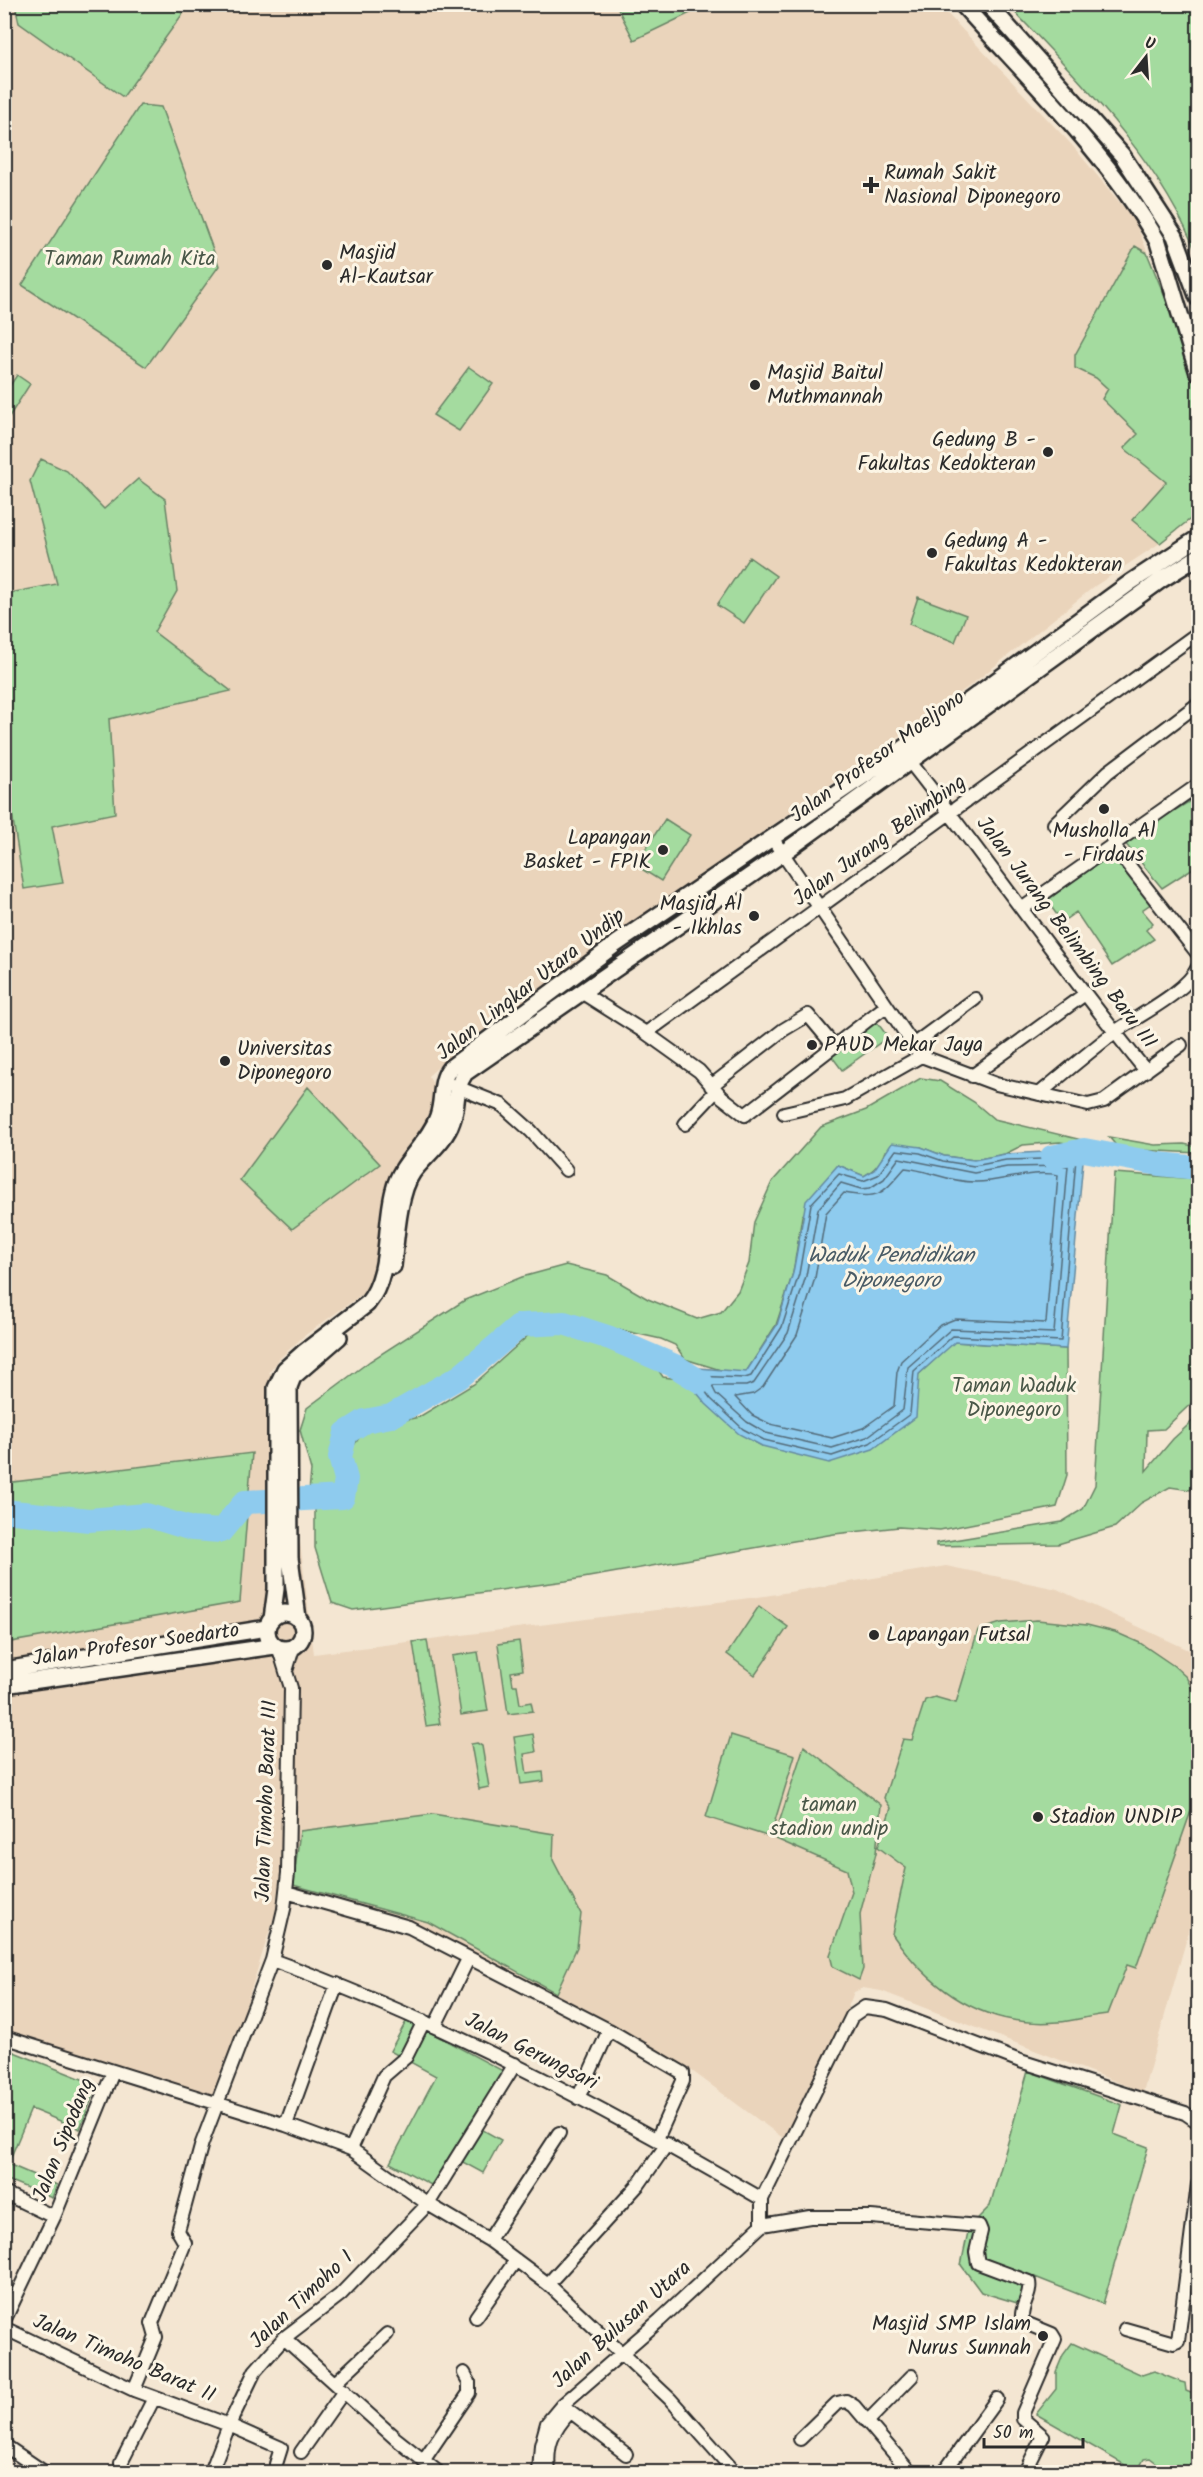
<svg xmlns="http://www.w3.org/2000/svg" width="1203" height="2477" viewBox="0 0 1203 2477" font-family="Kalam,sans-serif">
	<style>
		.built { fill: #ead4bb }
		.green { fill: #a4db9f; stroke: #688365; stroke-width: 1.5 }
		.water { fill: #8ecbee; stroke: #668ba0; stroke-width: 1.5 }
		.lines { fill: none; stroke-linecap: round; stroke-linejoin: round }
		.shore { stroke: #536b79; stroke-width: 1.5 }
		.river { stroke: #8ecbee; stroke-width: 24 }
		.minor-casing { stroke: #2b2b2b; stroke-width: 16 }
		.tertiary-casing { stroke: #2b2b2b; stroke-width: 20 }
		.minor { stroke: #fcf5e5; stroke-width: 12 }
		.tertiary { stroke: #fcf5e5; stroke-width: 15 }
		.poi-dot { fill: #2b2b2b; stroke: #fcf5e5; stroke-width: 2 }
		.labels { text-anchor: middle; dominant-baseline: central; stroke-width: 6; stroke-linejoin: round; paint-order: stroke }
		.poi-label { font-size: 21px; fill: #2b2b2b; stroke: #fcf5e5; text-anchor: start }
		.park-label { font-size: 21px; fill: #495748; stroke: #fcf5e5 }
		.street-label { font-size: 21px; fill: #2b2b2b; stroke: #fcf5e5 }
		.water-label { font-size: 22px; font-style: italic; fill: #495b66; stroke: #fcf5e5 }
	</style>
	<rect width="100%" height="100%" fill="#f4e6d2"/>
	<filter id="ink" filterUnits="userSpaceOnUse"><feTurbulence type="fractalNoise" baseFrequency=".0167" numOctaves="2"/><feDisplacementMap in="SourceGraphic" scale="12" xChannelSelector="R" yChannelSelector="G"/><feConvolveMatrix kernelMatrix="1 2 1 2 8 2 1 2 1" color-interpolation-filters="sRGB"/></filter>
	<g filter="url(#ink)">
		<path class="built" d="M5 5H939L1071 144 1135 221 1173 317 1198 391V513L1160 543 1095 586 971 685 566 971 462 1046 428 1076 438 1092 435 1112 409 1148 389 1186 370 1284 361 1295 304 1336 280 1358 269 1373 292 1379 300 1542 314 1654 765 1596 946 1566 1057 1589 1191 1651 1198 1690V1899L1143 2092 881 1991 863 1988 854 1992 830 2053 783 2138 688 2068 479 1956 415 1924 292 1892 279 1901 218 2094 212 2097 22 2037 5 2027Z"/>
		<path class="green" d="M15 5V4L189 5 123 97 19 23Z
			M616 5H707L634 40Z
			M1008 5H1198V257C1160 159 1079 80 1008 5Z
			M140 105 161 107 219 266 146 367 22 285Z
			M1135 246 1147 253 1173 317 1198 391V513L1160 543 1132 520 1166 482 1124 448 1138 434 1102 399 1108 389 1096 378 1075 368V355Z
			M469 367 493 384 459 431 433 415Z
			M17 375 30 384 7 420 5 393Z
			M41 459 67 471 104 509 138 479 165 499 177 591 154 632 231 691 109 719 115 813 52 826 63 883 24 889 5 769 4 594 57 584 30 481Z
			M749 557 776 576 744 623 717 605Z
			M918 597 966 615 955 642 909 624Z
			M1198 796V865L1162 888 1124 842Z
			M665 819 690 835 661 881 635 865Z
			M1108 852 1117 856 1152 903 1142 910 1153 923 1146 930 1154 939 1112 966 1076 912 1062 922 1047 901Z
			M876 1021 888 1037 842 1070 830 1054Z
			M921 1078 940 1081 974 1102 994 1119 1099 1144V1148L1060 1142 1023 1145 1005 1154 974 1160 944 1156 921 1147 885 1151C881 1163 875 1169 864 1176L838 1165 802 1216 793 1273 776 1325 746 1372H727L685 1359 675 1345 661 1339 562 1317 515 1316C477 1352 439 1388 388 1406 374 1411 352 1415 343 1429 333 1444 335 1471 337 1488L309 1492 311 1470 300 1430 307 1408 370 1361 465 1300 522 1277 566 1265 607 1275 648 1299 697 1319 721 1312 738 1291 749 1263 754 1222 772 1182 821 1127 866 1110Z
			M308 1087 380 1164 292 1229 240 1180Z
			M1109 1137 1155 1145 1184 1144 1198 1147V1153L1119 1149Z
			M1114 1173 1198 1179V1397L1164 1429 1147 1430 1146 1471 1173 1439 1198 1416V1485L1190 1490 1170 1487 1141 1503 1115 1527 1058 1544 936 1546V1543L1062 1522 1083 1509 1095 1485Z
			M552 1330 613 1345 655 1365 663 1377 687 1380C709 1407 731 1430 762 1446L919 1374 954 1342 1066 1349 1067 1475 1057 1507 940 1530 899 1527 834 1534 566 1581 353 1610 332 1603 315 1548V1507L349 1504 353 1477 348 1454 365 1429 419 1417 474 1384 531 1333Z
			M252 1453 240 1602 5 1643V1483Z
			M759 1606 788 1627 755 1675 727 1654Z
			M1037 1620 1087 1625 1115 1632 1140 1643 1174 1666 1186 1677 1198 1700V1791L1136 1968 1127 1965 1108 2014C1091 2015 1076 2021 1058 2022 985 2028 932 1992 892 1934L906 1868 878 1847 891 1808 884 1798 903 1739 912 1740 925 1700 935 1697 956 1703 978 1630 1001 1623Z
			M427 1640 440 1724 426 1726 413 1642Z
			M519 1641 523 1670 511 1672 513 1685H517L520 1704 531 1702 533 1711 508 1714 498 1644Z
			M478 1652 488 1711 461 1715 452 1656Z
			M533 1734 536 1752 524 1754 527 1774 543 1772 544 1781 521 1784 514 1737Z
			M731 1735 795 1755 770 1837 706 1817Z
			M477 1743 482 1746 489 1787 479 1789 471 1744Z
			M804 1746 881 1805 876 1853 860 1914 863 1969 859 1980 833 1967 830 1955 852 1892 847 1870 774 1838Z
			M433 1814 554 1834 553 1860 581 1914 577 1947 556 1993 428 1922 293 1885 300 1831Z
			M407 2020 503 2071 474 2125 501 2140 483 2173 450 2155 433 2186 390 2163 436 2076 390 2051Z
			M4 2048 97 2085 80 2129 31 2109 8 2164 57 2185 52 2198 5 2179Z
			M1028 2071 1122 2105 1114 2134 1148 2147 1103 2304 1035 2277 1024 2305 981 2292 961 2265 969 2227 990 2206Z
			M1072 2343 1142 2375 1154 2371 1181 2382 1185 2383 1186 2391 1198 2396V2472H1169L1150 2458 1144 2459 1137 2472 1036 2414 1056 2389V2372L1063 2355Z"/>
		<path class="water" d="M892 1143 921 1147 944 1156 974 1160 1005 1154 1084 1150 1066 1349 955 1342 919 1374 916 1417 873 1449 829 1463 762 1446 739 1434 706 1404 675 1366 746 1372 777 1325 793 1273 806 1201 838 1165 864 1176 874 1170Z"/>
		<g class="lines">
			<path class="shore" d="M896 1150 920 1153 943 1161 974 1166 1006 1160 1076 1158 1061 1341 953 1336 914 1371 910 1414 870 1443 832 1456 764 1440 743 1429 711 1399 694 1376 745 1378 751 1376 782 1327 799 1274 811 1204 839 1174 863 1181 878 1175Z
				M899 1158 974 1173 1007 1167 1068 1166 1054 1333 951 1329 908 1367 903 1410 867 1437 832 1448 766 1433 747 1422 716 1394 712 1386H746L754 1383 788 1333 806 1276 818 1209 841 1183 861 1189 870 1188 884 1179Z
				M905 1168C928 1170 949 1182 974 1182 1001 1183 1030 1169 1058 1175L1046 1323 955 1319 940 1325 901 1361 897 1372 894 1406 863 1428 832 1438 770 1424 752 1415 735 1397 753 1394 763 1387 797 1335 815 1278 826 1213 844 1193C880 1200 882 1194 905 1168Z"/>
			<path class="river" d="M1052 1157 1084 1150 1159 1164 1198 1168
				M4 1511 89 1520 146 1515 192 1529 221 1531 245 1502 343 1497 346 1479 340 1457 346 1433 365 1421 391 1416 461 1376 521 1325 564 1323 610 1338 675 1366 701 1382"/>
			<g class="minor-casing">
				<path id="minor" d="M910 762C991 864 1064 971 1146 1071
					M1054 824 1108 772 1198 704
					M772 838 921 1056 996 1084 1088 1105 1104 1101 1181 1045
					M1112 844 1198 954
					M1023 908 1198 785
					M581 992 646 1033 1198 633
					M646 1033 699 1071 722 1097 745 1115 886 1006
					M914 1044 975 999
					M972 1076 1085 994
					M452 1085 502 1105 531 1131 566 1170
					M711 1086 783 1030 808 1015 834 1046
					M1039 1094C1064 1073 1089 1052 1115 1032 1137 1016 1187 992 1198 967
					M784 1113 845 1099 921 1056
					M685 1124 716 1091
					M287 1668 293 1648
					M286 1892 409 1927 609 2030 578 2098
					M272 1960C444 2022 604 2108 762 2199
					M435 2026 468 1959
					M609 2030 683 2073V2081L657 2139
					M4 2037 286 2125 351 2149 428 2204 489 2240 548 2284 670 2399 733 2470
					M286 2125 337 1984
					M351 2149 384 2076 406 2057 424 2021
					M4 2193 54 2217
					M762 2225V2199L852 2016 865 2007 887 2010 1020 2061 1185 2113 1198 2122
					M762 2225 810 2217H871L979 2226 981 2231 976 2252 978 2263 1029 2282C1032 2296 1018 2309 1023 2322L1052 2334 1055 2339 1023 2413V2419L1043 2436 1025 2472
					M489 2240 559 2133
					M548 2284 639 2184 667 2144
					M476 2317 516 2260
					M4 2321 54 2217 113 2072
					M4 2328 134 2390 229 2425 281 2448 276 2464
					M1125 2329 1174 2343 1178 2341 1198 2184
					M284 2338 395 2438 438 2472
					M335 2383 387 2334
					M134 2390 156 2337 152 2323 185 2243 178 2231 202 2143 272 1960 284 1909 288 1873 291 1688 279 1649
					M562 2405 626 2454
					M867 2422 912 2376
					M800 2439 837 2403 846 2401 854 2406 910 2472
					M4 2445 44 2472
					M301 2452 344 2391
					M423 2461 469 2393V2382L464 2373
					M121 2463 154 2398
					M211 2472 229 2425 255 2371 284 2338 340 2295 428 2204 515 2064
					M539 2472 541 2445 547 2423 562 2405 660 2320 762 2225
					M549 2472C546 2446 552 2431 570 2412
					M944 2472 997 2399"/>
			</g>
			<g class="tertiary-casing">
				<path id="tertiary" d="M962 4C1030 80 1107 153 1158 242L1198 373
					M988 4 1122 155 1175 236 1198 298
					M393 1266C396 1241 398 1193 413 1172 426 1155 445 1142 452 1121 459 1102 453 1091 465 1073L783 853 1161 580 1198 557
					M267 1631a18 18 0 1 1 36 0a18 18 0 1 1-36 0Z
					M298 1618 290 1558 289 1387 293 1377 339 1337
					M272 1619 276 1589V1388L285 1369 303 1353 367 1304C392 1274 384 1227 394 1190 401 1161 429 1143 438 1116 444 1099 439 1082 450 1068L616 944 903 749 1131 582 1198 538
					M4 1670 267 1628
					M4 1685 275 1646"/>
			</g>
			<use href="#minor" class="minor"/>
			<use href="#tertiary" class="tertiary"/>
		</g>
	</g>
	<g class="poi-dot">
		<path d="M868 176h6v6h6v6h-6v6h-6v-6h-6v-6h6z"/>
		<circle cx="327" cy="265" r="6"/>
		<circle cx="755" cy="385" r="6"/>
		<circle cx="1048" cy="452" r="6"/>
		<circle cx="932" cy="553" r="6"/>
		<circle cx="1104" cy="809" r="6"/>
		<circle cx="663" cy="850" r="6"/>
		<circle cx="754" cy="916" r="6"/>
		<circle cx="812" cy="1045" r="6"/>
		<circle cx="225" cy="1061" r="6"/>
		<circle cx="874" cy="1635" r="6"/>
		<circle cx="1038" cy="1817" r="6"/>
		<circle cx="1043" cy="2336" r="6"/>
	</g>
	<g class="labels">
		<g class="poi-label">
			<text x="884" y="173">Rumah Sakit<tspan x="884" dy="24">Nasional Diponegoro</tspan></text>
			<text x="339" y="253">Masjid<tspan x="339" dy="24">Al-Kautsar</tspan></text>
			<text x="767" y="373">Masjid Baitul<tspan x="767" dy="24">Muthmannah</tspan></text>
			<text x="1036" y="440" text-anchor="end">Gedung B -<tspan x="1036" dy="24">Fakultas Kedokteran</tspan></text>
			<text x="944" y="541">Gedung A -<tspan x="944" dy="24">Fakultas Kedokteran</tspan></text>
			<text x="1104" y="831" text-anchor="middle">Musholla Al<tspan x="1104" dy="24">- Firdaus</tspan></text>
			<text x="651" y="838" text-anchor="end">Lapangan<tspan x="651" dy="24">Basket - FPIK</tspan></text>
			<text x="742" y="904" text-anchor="end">Masjid Al<tspan x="742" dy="24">- Ikhlas</tspan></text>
			<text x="824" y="1045">PAUD Mekar Jaya</text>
			<text x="237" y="1049">Universitas<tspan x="237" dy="24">Diponegoro</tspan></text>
			<text x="886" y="1635">Lapangan Futsal</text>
			<text x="1050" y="1817">Stadion UNDIP</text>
			<text x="1031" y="2324" text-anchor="end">Masjid SMP Islam<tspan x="1031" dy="24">Nurus Sunnah</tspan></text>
		</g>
		<g class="park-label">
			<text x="130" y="259">Taman Rumah Kita</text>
			<text x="1014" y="1386">Taman Waduk<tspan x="1014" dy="24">Diponegoro</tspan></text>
			<text x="829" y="1805">taman<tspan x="829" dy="24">stadion undip</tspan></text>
		</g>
		<g class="street-label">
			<text transform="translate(878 757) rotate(-36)">Jalan Profesor Moeljono</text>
			<text transform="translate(880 841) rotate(-36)">Jalan Jurang Belimbing</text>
			<text transform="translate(1066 933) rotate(53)">Jalan Jurang Belimbing Baru III</text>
			<text transform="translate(531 985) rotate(-38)">Jalan Lingkar Utara Undip</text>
			<text transform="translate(136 1645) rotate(-8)">Jalan Profesor Soedarto</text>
			<text transform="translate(267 1801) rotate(-88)">Jalan Timoho Barat III</text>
			<text transform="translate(531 2052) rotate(27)">Jalan Gerungsari</text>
			<text transform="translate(64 2140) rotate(-68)">Jalan Sipodang</text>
			<text transform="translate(302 2300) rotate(-43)">Jalan Timoho I</text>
			<text transform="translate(622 2325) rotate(-42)">Jalan Bulusan Utara</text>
			<text transform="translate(124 2359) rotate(23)">Jalan Timoho Barat II</text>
		</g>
		<g class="water-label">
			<text x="891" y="1256">Waduk Pendidikan<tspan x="891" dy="25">Diponegoro</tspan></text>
		</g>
	</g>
	<rect width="1203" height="2477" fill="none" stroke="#fcf5e5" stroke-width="24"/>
	<rect x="12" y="12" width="1179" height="2453" fill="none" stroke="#2b2b2b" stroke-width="2" filter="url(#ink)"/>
	<g transform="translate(1146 57) rotate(17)" stroke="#fcf5e5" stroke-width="4.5" paint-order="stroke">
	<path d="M0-4.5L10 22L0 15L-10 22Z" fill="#2b2b2b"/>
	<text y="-9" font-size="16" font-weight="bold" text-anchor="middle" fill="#2b2b2b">U</text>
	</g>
	<path d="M984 2438v9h99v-9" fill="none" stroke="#2b2b2b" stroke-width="3"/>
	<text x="993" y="2438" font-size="18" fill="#2b2b2b" stroke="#fcf5e5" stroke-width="4.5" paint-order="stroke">50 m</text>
</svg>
